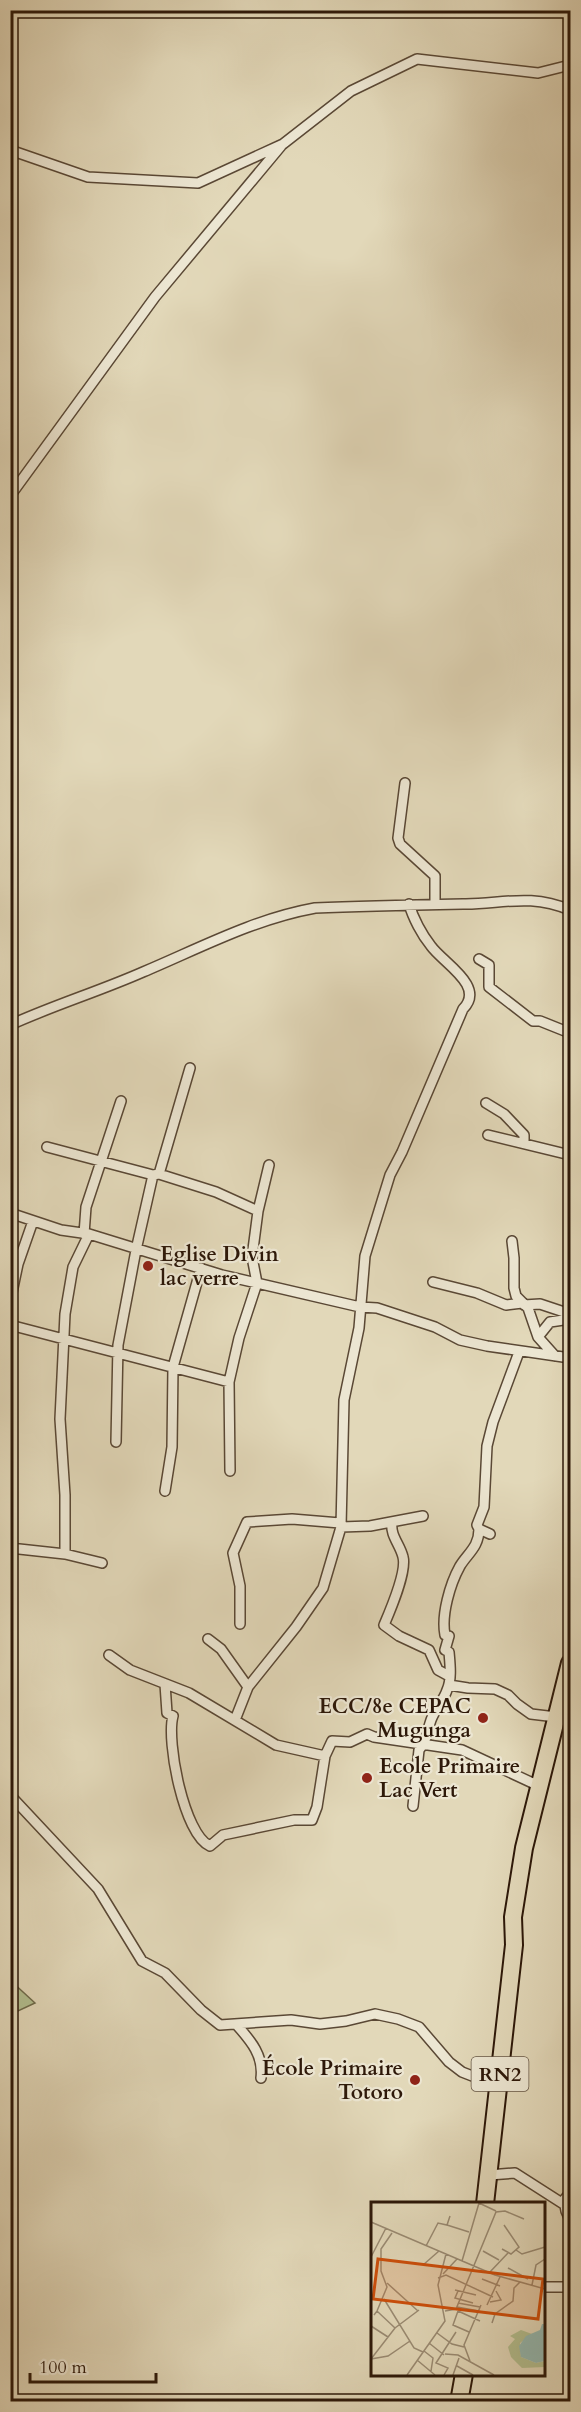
<svg xmlns="http://www.w3.org/2000/svg" width="581" height="2412" viewBox="0 0 581 2412" font-family="Cardo,serif">
	<style>
		.green { fill: #b3bf90; stroke: #706c4c; stroke-width: 1.5 }
		.lines { fill: none; stroke-linecap: round; stroke-linejoin: round }
		.minor-casing { stroke: #5a4835; stroke-width: 12 }
		.trunk-casing { stroke: #2d1809; stroke-width: 20 }
		.minor { stroke: #ece6d2; stroke-width: 9 }
		.trunk { stroke: #e2d8b9; stroke-width: 16 }
		.poi-dot { fill: #8f2418; stroke: #ece6d2; stroke-width: 2 }
		.labels { text-anchor: middle; dominant-baseline: central; stroke-width: 4.5; stroke-linejoin: round; paint-order: stroke }
		.shield { fill: #ece6d2; stroke: #665645; stroke-width: 1.5 }
		.shield-label { font-size: 20px; font-weight: bold; fill: #2d1809 }
		.poi-label { font-size: 21px; font-weight: bold; fill: #2d1809; stroke: #ece6d2; text-anchor: start }
		.inset-road { fill: none; stroke: #9a8b73; stroke-width: 1.5 }
		.view { fill: #cc4f0c; fill-opacity: 0.15; stroke: #cc4f0c; stroke-width: 3 }
		.inset-edge { fill: none; stroke: #2d1809; stroke-width: 3 }
	</style>
	<rect width="100%" height="100%" fill="#e2d8b9"/>
	<filter id="stains"><feTurbulence type="fractalNoise" baseFrequency=".00333" numOctaves="4"/><feColorMatrix values="0 0 0 0 .2 0 0 0 0 .09 0 0 0 0 .02 0 0 0 .5 -.17"/></filter>
	<radialGradient id="worn" r=".72"><stop offset=".6" stop-color="#630" stop-opacity="0"/><stop offset="1" stop-color="#630" stop-opacity=".3"/></radialGradient>
	<path class="green" d="M10 1981H11L35 2003 18 2011 11 2008Z"/>
	<g class="lines">
		<g class="minor-casing">
			<path id="minor" d="M10 150 88 177 198 183 283 144 351 91 417 59 538 73 570 65
				M10 496 155 297 281 146
				M405 783 398 838 400 844 435 876V904
				M479 959 489 965V987L533 1021H540L570 1033
				M10 1025C54 1005 100 991 143 972 200 948 254 919 315 908 365 906 416 905 466 904 506 903 531 894 570 910
				M486 1103 504 1114 524 1135V1143
				M488 1135 570 1155
				M47 1147 153 1175
				M159 1174 190 1068
				M10 1213 61 1230 89 1234 222 1275 360 1307 377 1308 435 1327 460 1340 487 1346 570 1358
				M84 1234 86 1207 121 1101
				M512 1241 514 1258V1288L516 1296 528 1308 538 1337 555 1356
				M433 1282 477 1293 506 1305 522 1303
				M10 1302 18 1264 33 1221
				M524 1305 540 1304 570 1314
				M10 1325 229 1382
				M538 1337 550 1322 570 1319
				M116 1442 118 1345 136 1250 153 1175 159 1174 216 1192 258 1211
				M230 1471 229 1382 239 1338 257 1283 252 1257 258 1211 269 1165
				M165 1491 172 1447 173 1367 201 1268
				M392 1522C390 1536 400 1544 403 1557 407 1572 390 1611 384 1625L399 1636 429 1650 438 1670 449 1676
				M341 1527 370 1526 423 1516
				M490 1534 479 1529 477 1525 484 1507 487 1446 493 1422 519 1352
				M10 1548 65 1554 102 1563
				M65 1554V1495L60 1419 65 1314 73 1267 89 1234
				M240 1624V1586L233 1553 247 1522 292 1519 340 1523
				M208 1639 221 1649 248 1687
				M109 1655 130 1670 189 1693 276 1745 325 1756 332 1741 350 1742 367 1734 374 1737 462 1750 539 1786
				M165 1684 167 1713 173 1716C166 1741 184 1835 210 1846L223 1835 294 1820H312L317 1807 325 1756
				M449 1685 468 1688 495 1689 508 1695 517 1704 531 1714 556 1717
				M235 1720 248 1687 296 1627 323 1588 341 1527 344 1400 359 1328 365 1256 390 1175 402 1152 463 1009C486 986 443 963 431 946 422 935 413 918 409 904
				M10 1795 98 1889 142 1961 165 1973 201 2010 220 2025 291 2020 320 2024 346 2021 375 2014 398 2019 419 2027 449 2062 462 2072 498 2086
				M413 1806 419 1750C427 1741 427 1731 431 1720 435 1709 444 1700 447 1690 452 1679 450 1664 449 1652L445 1650 449 1636 445 1635C441 1615 450 1584 460 1566 468 1553 479 1547 479 1529
				M236 2024C250 2040 264 2055 261 2078
				M489 2175 515 2173 565 2205
				M570 2193 564 2200 566 2211 570 2220
				M544 2287H570"/>
		</g>
		<g class="trunk-casing">
			<path id="trunk" d="M485 2204 514 1945 513 1917 524 1848 570 1663
				M459 2402 464 2374"/>
		</g>
		<use href="#minor" class="minor"/>
		<use href="#trunk" class="trunk"/>
	</g>
	<g class="poi-dot">
		<circle cx="148" cy="1266" r="6"/>
		<circle cx="483" cy="1718" r="6"/>
		<circle cx="367" cy="1778" r="6"/>
		<circle cx="415" cy="2080" r="6"/>
	</g>
	<g class="labels">
		<rect class="shield" x="471.5" y="2057" width="57" height="34" rx="4.5"/>
		<g class="shield-label">
			<text x="500" y="2074">RN2</text>
		</g>
		<g class="poi-label">
			<text x="160" y="1254">Eglise Divin<tspan x="160" dy="24">lac verre</tspan></text>
			<text x="471" y="1706" text-anchor="end">ECC/8e CEPAC<tspan x="471" dy="24">Mugunga</tspan></text>
			<text x="379" y="1766">Ecole Primaire<tspan x="379" dy="24">Lac Vert</tspan></text>
			<text x="403" y="2068" text-anchor="end">École Primaire<tspan x="403" dy="24">Totoro</tspan></text>
		</g>
	</g>
	<g transform="translate(371 2202)">
		<rect width="174" height="174" fill="#e2d8b9"/>
		<path d="M150 128 161 132 149 141 150 155 165 161 174 159V165L151 166 140 155 137 145 144 137 139 134Z" fill="#b3bf90"/>
		<path d="M171 122H174V159L165 161 150 155 148 144 155 134 169 128Z" fill="#95b9b1"/>
		<path class="inset-road" d="M108 1 125 9M0 20 124 73 174 87M76 23 98 30M55 44 67 21 76 23 79 14M131 47 140 52 148 45 133 23M145 48 151 52 174 45M112 49 128 58M0 55 15 26M91 59 108 1M52 63 68 49M137 66 157 77M118 71 137 51M72 72 86 57M67 76 75 73 122 95M111 77 129 84M16 81 47 109M161 83 165 63 174 57M84 88 105 93M87 89 84 96 102 101M13 97 43 146 52 150M119 100 130 98 125 89M87 101 109 105M116 103 129 75M86 105 108 109M6 109 16 85 10 69V47L21 31M74 109 85 107 125 10 134 9 153 17M87 109 82 123 98 130M87 109 109 119M3 113 6 109 24 126M121 121 124 112 142 99 143 86 149 80M0 124 17 135M66 131 81 142 93 145M58 141 73 153M53 149 62 156 60 169M74 152 87 153 123 173M0 157 24 126 48 108M0 157 17 154 39 139M46 158 64 173M99 159 93 143 110 103M86 164 102 173M36 173 74 119 67 83 75 52M73 173 77 166 65 161 85 130M82 173 88 156"/>
		<path class="view" d="M7 57 172 77 167 117 2 97Z"/>
		<rect width="174" height="174" class="inset-edge"/>
	</g>
	<rect width="581" height="2412" fill="none" stroke="#e2d8b9" stroke-width="36"/>
	<rect x="12" y="12" width="557" height="2388" fill="none" stroke="#2d1809" stroke-width="3"/>
	<rect x="18" y="18" width="545" height="2376" fill="none" stroke="#2d1809" stroke-width="1.5"/>
	<path d="M30 2373v9h126v-9" fill="none" stroke="#2d1809" stroke-width="3"/>
	<text x="39" y="2373" font-size="18" fill="#2d1809" stroke="#ece6d2" stroke-width="4.5" paint-order="stroke">100 m</text>
	<rect width="100%" height="100%" filter="url(#stains)"/>
	<rect width="100%" height="100%" fill="url(#worn)"/>
</svg>
